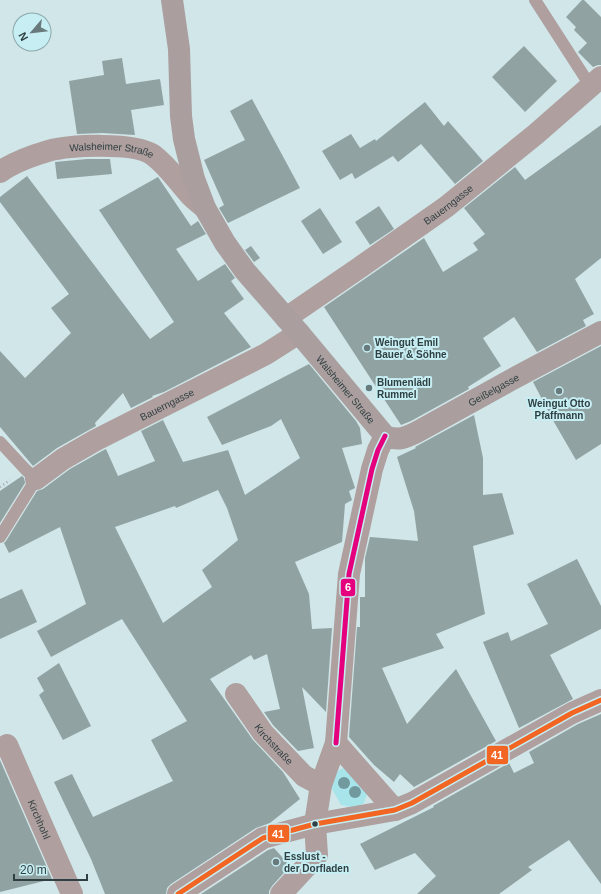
<svg xmlns="http://www.w3.org/2000/svg" width="601" height="894" viewBox="0 0 601 894" font-family="Helvetica,sans-serif">
	<style>
		.green { fill: #a8e5eb }
		.building { fill: #91a2a3; fill-rule: evenodd }
		.lines { fill: none; stroke-linecap: round; stroke-linejoin: round }
		.path { stroke: #abaaab; stroke-width: 2.5; stroke-dasharray: 1 3; stroke-linecap: butt }
		.lane { stroke: #af9f9f; stroke-width: 12 }
		.street { stroke: #af9f9f; stroke-width: 22 }
		.secondary { stroke: #aa9e9e; stroke-width: 22 }
		.bus-1-casing { stroke: #c6eef3; stroke-width: 8 }
		.bus-2-casing { stroke: #c6eef3; stroke-width: 8 }
		.bus-1 { stroke: #e5007d; stroke-width: 5 }
		.bus-2 { stroke: #f26522; stroke-width: 5 }
		.tree { fill: #72999d }
		.poi-dot { fill: #687a7c; stroke: #c6eef3; stroke-width: 1.5 }
		.bus-dot { fill: #304042; stroke: #c6eef3; stroke-width: 1.5 }
		.labels { text-anchor: middle; dominant-baseline: central; stroke-width: 4; stroke-linejoin: round; paint-order: stroke }
		.street-label { font-size: 10px; fill: #304042; stroke: #c6eef3 }
		.poi-label { font-size: 10px; font-weight: bold; fill: #304042; stroke: #c6eef3; text-anchor: start }
		.line-badge { stroke: #c6eef3; stroke-width: 1.5 }
		.badge-label { font-size: 11px; text-anchor: middle; font-weight: bold; fill: #fff }
	</style>
	<rect width="100%" height="100%" fill="#d0e6e8"/>
	<path class="green" d="M343 768 352 771 367 794 364 803 356 808 341 805 331 787 334 773Z"/>
	<path class="building" d="M582 0H584L601 17V65H598L593 67 578 52 587 43 574 30 576 27 566 17Z
		M524 46 557 81 525 112 492 77Z
		M122 58 126 84 160 79 164 105 131 110 135 135 102 133 77 134 69 81 104 75 102 61Z
		M252 99 300 188 228 223 219 208 224 205 204 160 245 140 230 111Z
		M425 102 444 126 448 121 483 161 455 184 421 144 398 162 393 156 355 179 352 173 340 180 322 151 351 134 360 148 375 139 376 141Z
		M601 125V258L575 279 594 314 583 320 586 326 537 352 514 317 483 338 501 366 468 387 469 389 411 421 401 425 324 307 424 238 443 272 478 250 473 243 485 234 464 208 515 167 525 180Z
		M87 159H110L112 174 57 179 55 162Z
		M27 176 150 339 174 322 99 210 158 177 191 226 198 221 206 234 176 249 198 281 225 264 235 278 231 281 244 299 224 313 251 347 164 392 152 396 153 397 131 408 123 393 95 423 96 426 57 448 33 466 0 427V351L25 378 71 333 51 308 69 294 0 202V197Z
		M379 206 394 229 370 245 355 222Z
		M320 208 342 242 323 254 301 221Z
		M251 246 260 258 254 262 245 250Z
		M601 346V444L576 460 554 422 533 382Z
		M309 364 356 421 360 428 362 444 342 448 355 488 349 491 352 500 345 504 342 542 295 562 309 594 312 629 332 628 326 712 302 687 314 748 298 751 273 725 264 712 280 709 267 654 254 660 251 655 210 679 253 740 283 772 300 799 270 823 256 828 171 884 167 888 166 894H105L91 859 54 782 72 774 93 817 173 781 151 740 187 721 122 619 51 657 37 631 86 604 60 527 9 553 4 543 6 541 37 491 43 489 70 469 102 451 106 449 118 476 155 461 141 431 163 420 183 462 228 450 245 495 300 458 281 419 271 426 222 445 207 417ZM218 490 227 508 238 540 202 570 212 587 163 623 115 527 175 506 176 508Z
		M474 415 483 458V495L502 493 514 534 473 546 485 614 436 634 444 648 382 668 407 724 456 669 496 741 414 787 400 774 394 782 374 765 349 737 357 627H360V597H365V558L370 537 418 541 414 511 397 457 416 448 415 447Z
		M22 476 24 478 25 483 0 523V491Z
		M577 559 601 606V629L550 655 573 699 519 728 483 642 508 632 511 641 548 624 527 584Z
		M22 589 37 622 0 639V599Z
		M59 663 91 726 63 740 39 695 44 691 37 678Z
		M601 714V884L569 840 528 867 532 870 499 894H417L436 876 415 853 375 870 360 844 434 807 433 806 509 763 514 773 534 763 529 752 578 724Z
		M0 760 52 879 0 892Z
		M274 848 290 866 272 886 269 891V894H201L268 850Z"/>
	<g class="lines">
		<path class="path" d="M0 487 10 480"/>
		<path class="lane" d="M535 0 591 87
			M0 442 26 470 36 479 0 537"/>
		<g class="street">
			<path id="s1" d="M0 172C14 162 31 156 48 151 70 145 135 142 153 155 169 167 178 182 191 196 195 200 200 204 205 208"/>
			<path id="s2" d="M286 318 359 268 446 207 536 134 601 77"/>
			<path id="s3" d="M36 479 63 459 96 440 266 354 299 333"/>
			<path id="s4" d="M236 694 263 733 304 776 321 785"/>
			<path d="M336 743 349 574 372 469 378 450 385 436"/>
			<path id="s5" d="M7 745 72 894"/>
			<path d="M178 894 263 838 315 824 395 810 412 803 572 713 601 700"/>
			<path d="M281 894 317 855 315 824 321 785 336 743 395 810"/>
		</g>
		<path class="secondary" id="s6" d="M172 0 179 49 181 116 184 139 194 179 205 208 225 243 245 271 299 333 385 436C399 441 405 438 417 432L509 381 601 332"/>
		<g class="bus-1-casing">
			<path id="bus-1" d="M336 743 349 574 372 469 378 450 385 436"/>
		</g>
		<g class="bus-2-casing">
			<path id="bus-2" d="M178 894 263 838 315 824 395 810 412 803 572 713 601 700"/>
		</g>
		<use href="#bus-1" class="bus-1"/>
		<use href="#bus-2" class="bus-2"/>
	</g>
	<g class="tree">
		<circle cx="344" cy="783" r="6"/>
		<circle cx="355" cy="792" r="6"/>
	</g>
	<g class="poi-dot">
		<circle cx="367" cy="348" r="4"/>
		<circle cx="369" cy="388" r="4"/>
		<circle cx="559" cy="391" r="4"/>
		<circle cx="276" cy="862" r="4"/>
	</g>
	<circle class="bus-dot" cx="315" cy="824" r="3.5"/>
	<g class="labels">
		<g class="street-label">
			<text stroke="none"><textPath href="#s1" startOffset="117">Walsheimer Straße</textPath></text>
			<text stroke="none"><textPath href="#s2" startOffset="198">Bauerngasse</textPath></text>
			<text stroke="none"><textPath href="#s6" startOffset="442">Walsheimer Straße</textPath></text>
			<text stroke="none"><textPath href="#s6" startOffset="624">Geißelgasse</textPath></text>
			<text stroke="none"><textPath href="#s3" startOffset="151">Bauerngasse</textPath></text>
			<text stroke="none"><textPath href="#s4" startOffset="63">Kirchstraße</textPath></text>
			<text stroke="none"><textPath href="#s5" startOffset="81">Kirchhohl</textPath></text>
		</g>
		<g class="poi-label">
			<text x="375" y="342">Weingut Emil<tspan x="375" dy="12">Bauer &amp; Söhne</tspan></text>
			<text x="377" y="382">Blumenlädl<tspan x="377" dy="12">Rummel</tspan></text>
			<text x="559" y="403" text-anchor="middle">Weingut Otto<tspan x="559" dy="12">Pfaffmann</tspan></text>
			<text x="284" y="856">Esslust -<tspan x="284" dy="12">der Dorfladen</tspan></text>
		</g>
	</g>
	<g class="line-badge">
		<rect x="340" y="578" width="16" height="19" rx="4" fill="#e5007d"/>
		<rect x="486" y="745" width="23" height="20" rx="4" fill="#f26522"/>
		<rect x="267" y="824" width="23" height="19" rx="4" fill="#f26522"/>
	</g>
	<g class="badge-label">
		<text x="348" y="591">6</text>
		<text x="497" y="759">41</text>
		<text x="278" y="838">41</text>
	</g>
	<g transform="translate(32 32) rotate(242)"><circle r="19" fill="#c6eef3" stroke="#8aa8ac"/>
	<path d="M0-3L7 15L0 10L-7 15Z" fill="#687a7c"/>
	<text y="-6" font-size="11" font-weight="bold" text-anchor="middle" fill="#304042">N</text>
	</g>
	<path d="M14 874v6h73v-6" fill="none" stroke="#304042" stroke-width="2"/>
	<text x="20" y="874" font-size="12" fill="#304042" stroke="#c6eef3" stroke-width="3" paint-order="stroke">20 m</text>
</svg>
